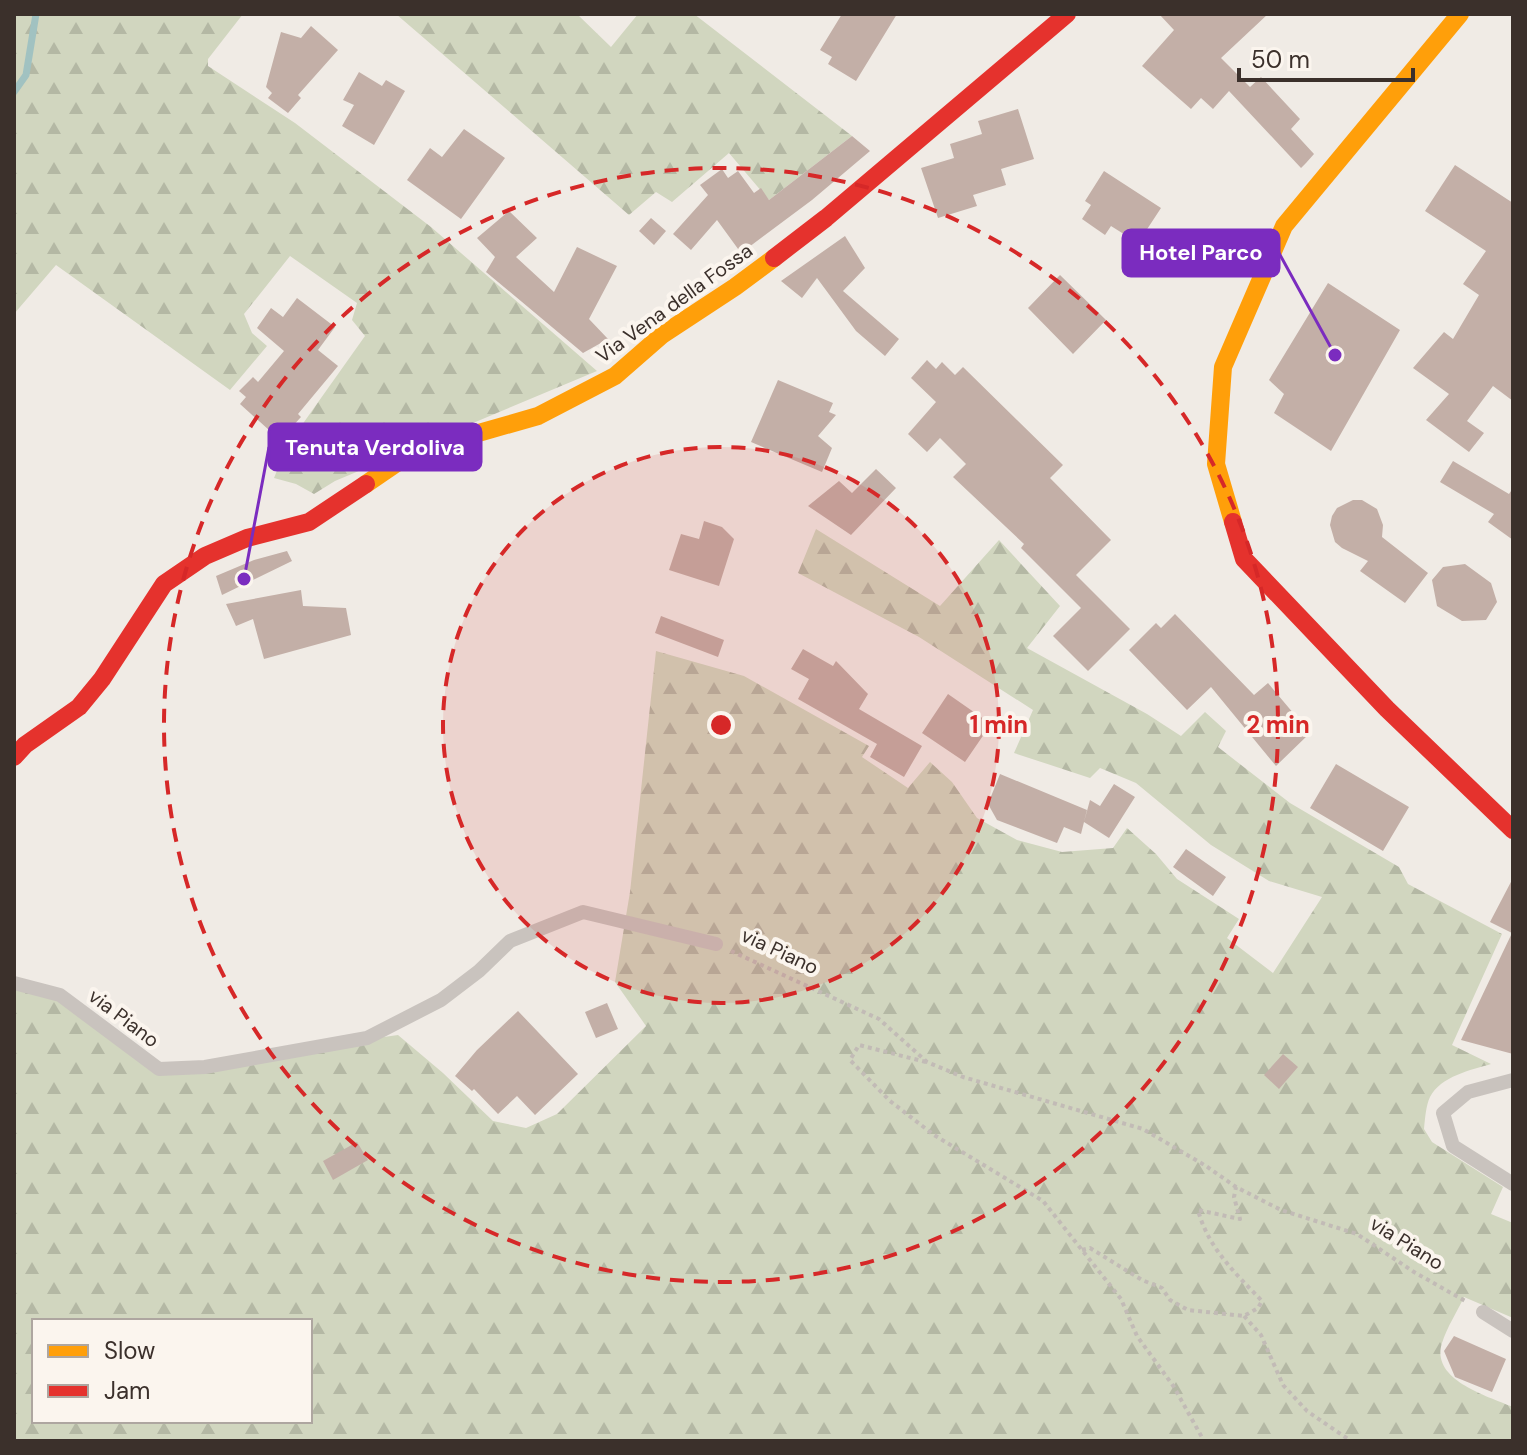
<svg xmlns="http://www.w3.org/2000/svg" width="1527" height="1455" viewBox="0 0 1527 1455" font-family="'DM Sans',sans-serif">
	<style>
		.forest { fill: url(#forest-firs); fill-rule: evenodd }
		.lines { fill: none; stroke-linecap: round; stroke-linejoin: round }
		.stream { stroke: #a1c2c1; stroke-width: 7 }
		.building { fill: #c3afa7 }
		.path { stroke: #c2bbb6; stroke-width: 4; stroke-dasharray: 4 4; stroke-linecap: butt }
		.lane { stroke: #c9c3be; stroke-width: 14 }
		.slow { stroke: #ff9f0a; stroke-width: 18 }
		.jam { stroke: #e5322d; stroke-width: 18 }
		.ring { fill: none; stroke: #d62828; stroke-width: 4; stroke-dasharray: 14 10 }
		.labels { text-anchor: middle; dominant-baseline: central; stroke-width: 8; stroke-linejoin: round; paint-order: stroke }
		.street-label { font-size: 20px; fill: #3b302b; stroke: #fbf5ee }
		.centre { fill: #d62828; stroke: #fbf5ee; stroke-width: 4 }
		.ring-label { font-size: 24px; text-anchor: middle; font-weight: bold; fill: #d62828; stroke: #fbf5ee; stroke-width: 8; stroke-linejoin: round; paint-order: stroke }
		.leader { fill: none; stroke: #7b2cbf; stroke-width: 3 }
		.callout-dot { fill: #7b2cbf; stroke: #fbf5ee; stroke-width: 3 }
		.callout { fill: #7b2cbf; stroke: #7b2cbf; stroke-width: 3 }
		.callout-label { font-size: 22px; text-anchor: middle; font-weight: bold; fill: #fff }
	</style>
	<defs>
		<pattern id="forest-firs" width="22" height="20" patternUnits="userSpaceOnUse" patternTransform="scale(2)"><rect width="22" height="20" fill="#d1d6bf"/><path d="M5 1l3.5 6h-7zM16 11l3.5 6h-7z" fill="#b4b8a4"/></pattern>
	</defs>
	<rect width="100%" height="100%" fill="#f0ebe5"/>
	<path class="forest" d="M14 14H243L208 59V66L295 123 431 227 597 371 335 481 314 494 296 484 274 478 287 446 365 336 352 320 357 303 290 256 244 314 252 333 267 346 230 390 56 265 14 314Z
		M396 14H577L611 47 638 14H694L852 136 769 200 729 153 672 202 656 192 629 215Z
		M816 529 940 606 999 540 1060 606 1027 648 1147 714 1181 736 1205 712 1226 731 1218 747 1290 803 1399 867 1408 884 1502 934 1452 1045 1491 1064C1471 1070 1441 1076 1430 1097 1426 1105 1425 1119 1424 1129L1432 1142 1503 1187 1491 1214 1513 1223V1318L1464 1297C1457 1312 1447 1327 1442 1343 1430 1380 1488 1396 1513 1407V1441H14V983L60 995 159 1069 398 1035 443 1073 493 1121 526 1128 557 1114 646 1026 615 982 630 892 656 651 744 676 869 746 862 757 908 788 930 762 952 782 977 818 1017 840 1062 852 1113 848 1127 828 1156 854 1177 879 1239 919 1227 938 1273 973 1322 897 1269 881 1211 845 1136 783 1100 768 1090 778 1014 753 1033 710 919 637 798 573ZM34 1321H310V1421H34Z"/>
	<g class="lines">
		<path class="stream" d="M14 92 26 75 36 14"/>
	</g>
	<path class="building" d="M842 14H897L856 81 828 64 832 57 820 50Z
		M1159 14H1268L1221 58 1250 87 1261 77 1300 119 1291 129 1314 154 1306 163 1301 168 1229 91 1213 109 1201 98 1191 109 1142 66 1174 30Z
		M311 26 338 50 298 95 301 98 288 113 268 98 272 93 266 87 281 32 301 38Z
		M359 72 382 86 386 80 405 91 374 145 342 126 354 105 343 100Z
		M1018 109 1034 159 1001 169 1006 185 973 195 977 206 938 218 921 168 954 158 950 144 982 134 978 121Z
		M464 129 505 158 461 219 407 180 430 148 442 157Z
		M852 136 870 151 812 200 741 253 717 220 691 250 673 234 708 195 700 185 722 169 728 178 738 171 754 193 761 188 769 200Z
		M1455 165 1513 203V401L1493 386 1467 421 1484 433 1469 452 1426 420 1449 394 1413 368 1444 332 1453 339 1479 295 1463 284 1486 251 1425 211Z
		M1104 171 1161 208 1138 243 1111 226 1105 235 1082 219 1091 205 1085 201Z
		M509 211 537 238 516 257 554 292 577 247 617 266 589 319 608 339 583 353 486 272 495 257 477 238Z
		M651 218 666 231 654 245 639 231Z
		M845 236 865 268 843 291 899 339 885 356 856 331 817 278 802 298 781 281Z
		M1060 275 1106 320 1073 354 1028 308Z
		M1328 283 1400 330 1331 451 1274 413 1284 394 1269 380Z
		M297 298 335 327 318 350 338 366 298 414 301 417 280 440 240 404 246 397 239 391 253 377 258 382 284 351 257 328 271 308 283 317Z
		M927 360 936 369 942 362 955 375 963 367 1063 465 1050 478 1111 540 1076 575 1130 629 1088 671 1053 636 1081 608 1021 548 1024 544 953 477 966 464 940 438 927 452 908 434 936 402 911 378Z
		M778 380 833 403 829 412 836 415 818 436 832 448 822 472 751 442Z
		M1453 461 1509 494 1513 488V540L1488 522 1494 514 1440 482Z
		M876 469 896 488 851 535 808 506 839 481 852 493Z
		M1353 500H1362L1377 509 1383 525 1382 537 1428 573 1405 603 1360 571 1368 561 1342 548 1335 542 1330 525 1332 516 1337 508Z
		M704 521 722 527 734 539 719 586 669 570 681 534 699 539Z
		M287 551 292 561 222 595 216 576 254 560Z
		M1465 564 1491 583 1497 602 1486 620 1462 621 1437 606 1432 580 1443 567Z
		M301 590 303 606 346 608 351 635 264 659 253 619 236 626 226 604Z
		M1175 614 1254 695 1268 683 1310 733 1276 766 1211 687 1187 710 1129 650 1156 623 1161 628Z
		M661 616 724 640 718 657 655 633Z
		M803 649 833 666 836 661 868 694 859 709 922 746 904 777 870 757 877 744 798 699 809 679 791 669Z
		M948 694 991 724 965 762 922 733Z
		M1336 764 1409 807 1383 851 1310 808Z
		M1000 774 1087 810 1081 834 1064 827 1057 843 997 820 988 804Z
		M1114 784 1135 797 1109 838 1084 822 1090 800 1100 806Z
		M1186 849 1226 877 1213 896 1173 867Z
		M1513 878V1054L1461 1040 1512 933 1490 922Z
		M607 1003 618 1029 596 1038 585 1012Z
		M518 1011 578 1074 535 1115 517 1096 498 1114 474 1089 472 1091 455 1076 477 1050Z
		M1283 1054 1298 1067 1279 1089 1264 1075Z
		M357 1142 368 1160 333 1180 323 1161Z
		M1454 1336 1506 1359 1492 1392 1455 1377 1444 1351Z"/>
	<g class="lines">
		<path class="path" d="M731 951 879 1019 927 1062 963 1077 1143 1129 1206 1166 1236 1187 1281 1210 1357 1234 1414 1272 1467 1302
			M926 1062 859 1045 850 1060 890 1101 934 1135 1043 1201 1121 1299 1137 1336 1174 1387 1204 1441
			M1082 1250 1090 1248 1142 1280 1162 1288 1170 1300 1188 1310 1244 1316 1258 1308 1262 1301C1236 1274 1208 1248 1198 1210L1240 1219 1234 1197 1236 1187
			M1244 1316 1261 1335 1283 1385 1307 1411 1351 1441"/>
		<path class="lane" d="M14 983 60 995 159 1069 205 1067 367 1038 441 1000 479 971 510 941 583 912 716 944
			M1513 1080 1468 1092 1443 1113 1453 1146 1513 1184
			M1483 1312 1513 1331"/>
		<path class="slow" d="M366 484 404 458 433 446 538 416 615 376 662 335 735 287 774 258
			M1233 522 1216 464 1223 367 1284 226 1460 14"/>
		<path class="jam" d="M774 258 826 218 1067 14
			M1233 522 1244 559 1387 709 1513 830
			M14 757 25 745 79 707 102 679 164 584 205 556 247 538 309 522 366 484"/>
	</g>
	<circle cx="721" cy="725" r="278" fill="#d62828" fill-opacity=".12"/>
	<g class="ring">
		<circle cx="721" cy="725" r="278"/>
		<circle cx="721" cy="725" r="557"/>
	</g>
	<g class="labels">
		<g class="street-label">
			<text transform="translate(674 303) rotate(-36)">Via Vena della Fossa</text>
			<text transform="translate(780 951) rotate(25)">via Piano</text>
			<text transform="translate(124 1018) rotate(37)">via Piano</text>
			<text transform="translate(1407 1243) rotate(32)">via Piano</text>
		</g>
	</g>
	<circle cx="721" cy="725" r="12" class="centre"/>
	<g class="ring-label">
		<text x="999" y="733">1 min</text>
		<text x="1278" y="733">2 min</text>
	</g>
	<path class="leader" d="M1335 355L1279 253M244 579L269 447"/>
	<g class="callout-dot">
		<circle cx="1335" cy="355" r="8"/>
		<circle cx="244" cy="579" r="8"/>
	</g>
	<g class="callout">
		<rect x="1123" y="230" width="156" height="46" rx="8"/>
		<rect x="269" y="424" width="212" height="46" rx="8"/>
	</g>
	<g class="callout-label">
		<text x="1201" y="260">Hotel Parco</text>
		<text x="375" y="455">Tenuta Verdoliva</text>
	</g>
	<rect width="1527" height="1455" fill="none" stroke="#3b302b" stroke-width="32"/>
	<rect x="32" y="1319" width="280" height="104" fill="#fbf5ee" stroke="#aea6a0" stroke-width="2"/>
	<rect x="48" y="1345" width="40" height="12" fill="#ff9f0a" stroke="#aea6a0" stroke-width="2"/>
	<text x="104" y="1359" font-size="24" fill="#3b302b">Slow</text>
	<rect x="48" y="1385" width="40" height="12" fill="#e5322d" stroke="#aea6a0" stroke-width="2"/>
	<text x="104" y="1399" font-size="24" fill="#3b302b">Jam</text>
	<path d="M1239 68v12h174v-12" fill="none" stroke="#3b302b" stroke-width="4"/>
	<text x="1251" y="68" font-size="24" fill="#3b302b" stroke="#fbf5ee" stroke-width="6" paint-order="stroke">50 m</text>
</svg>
